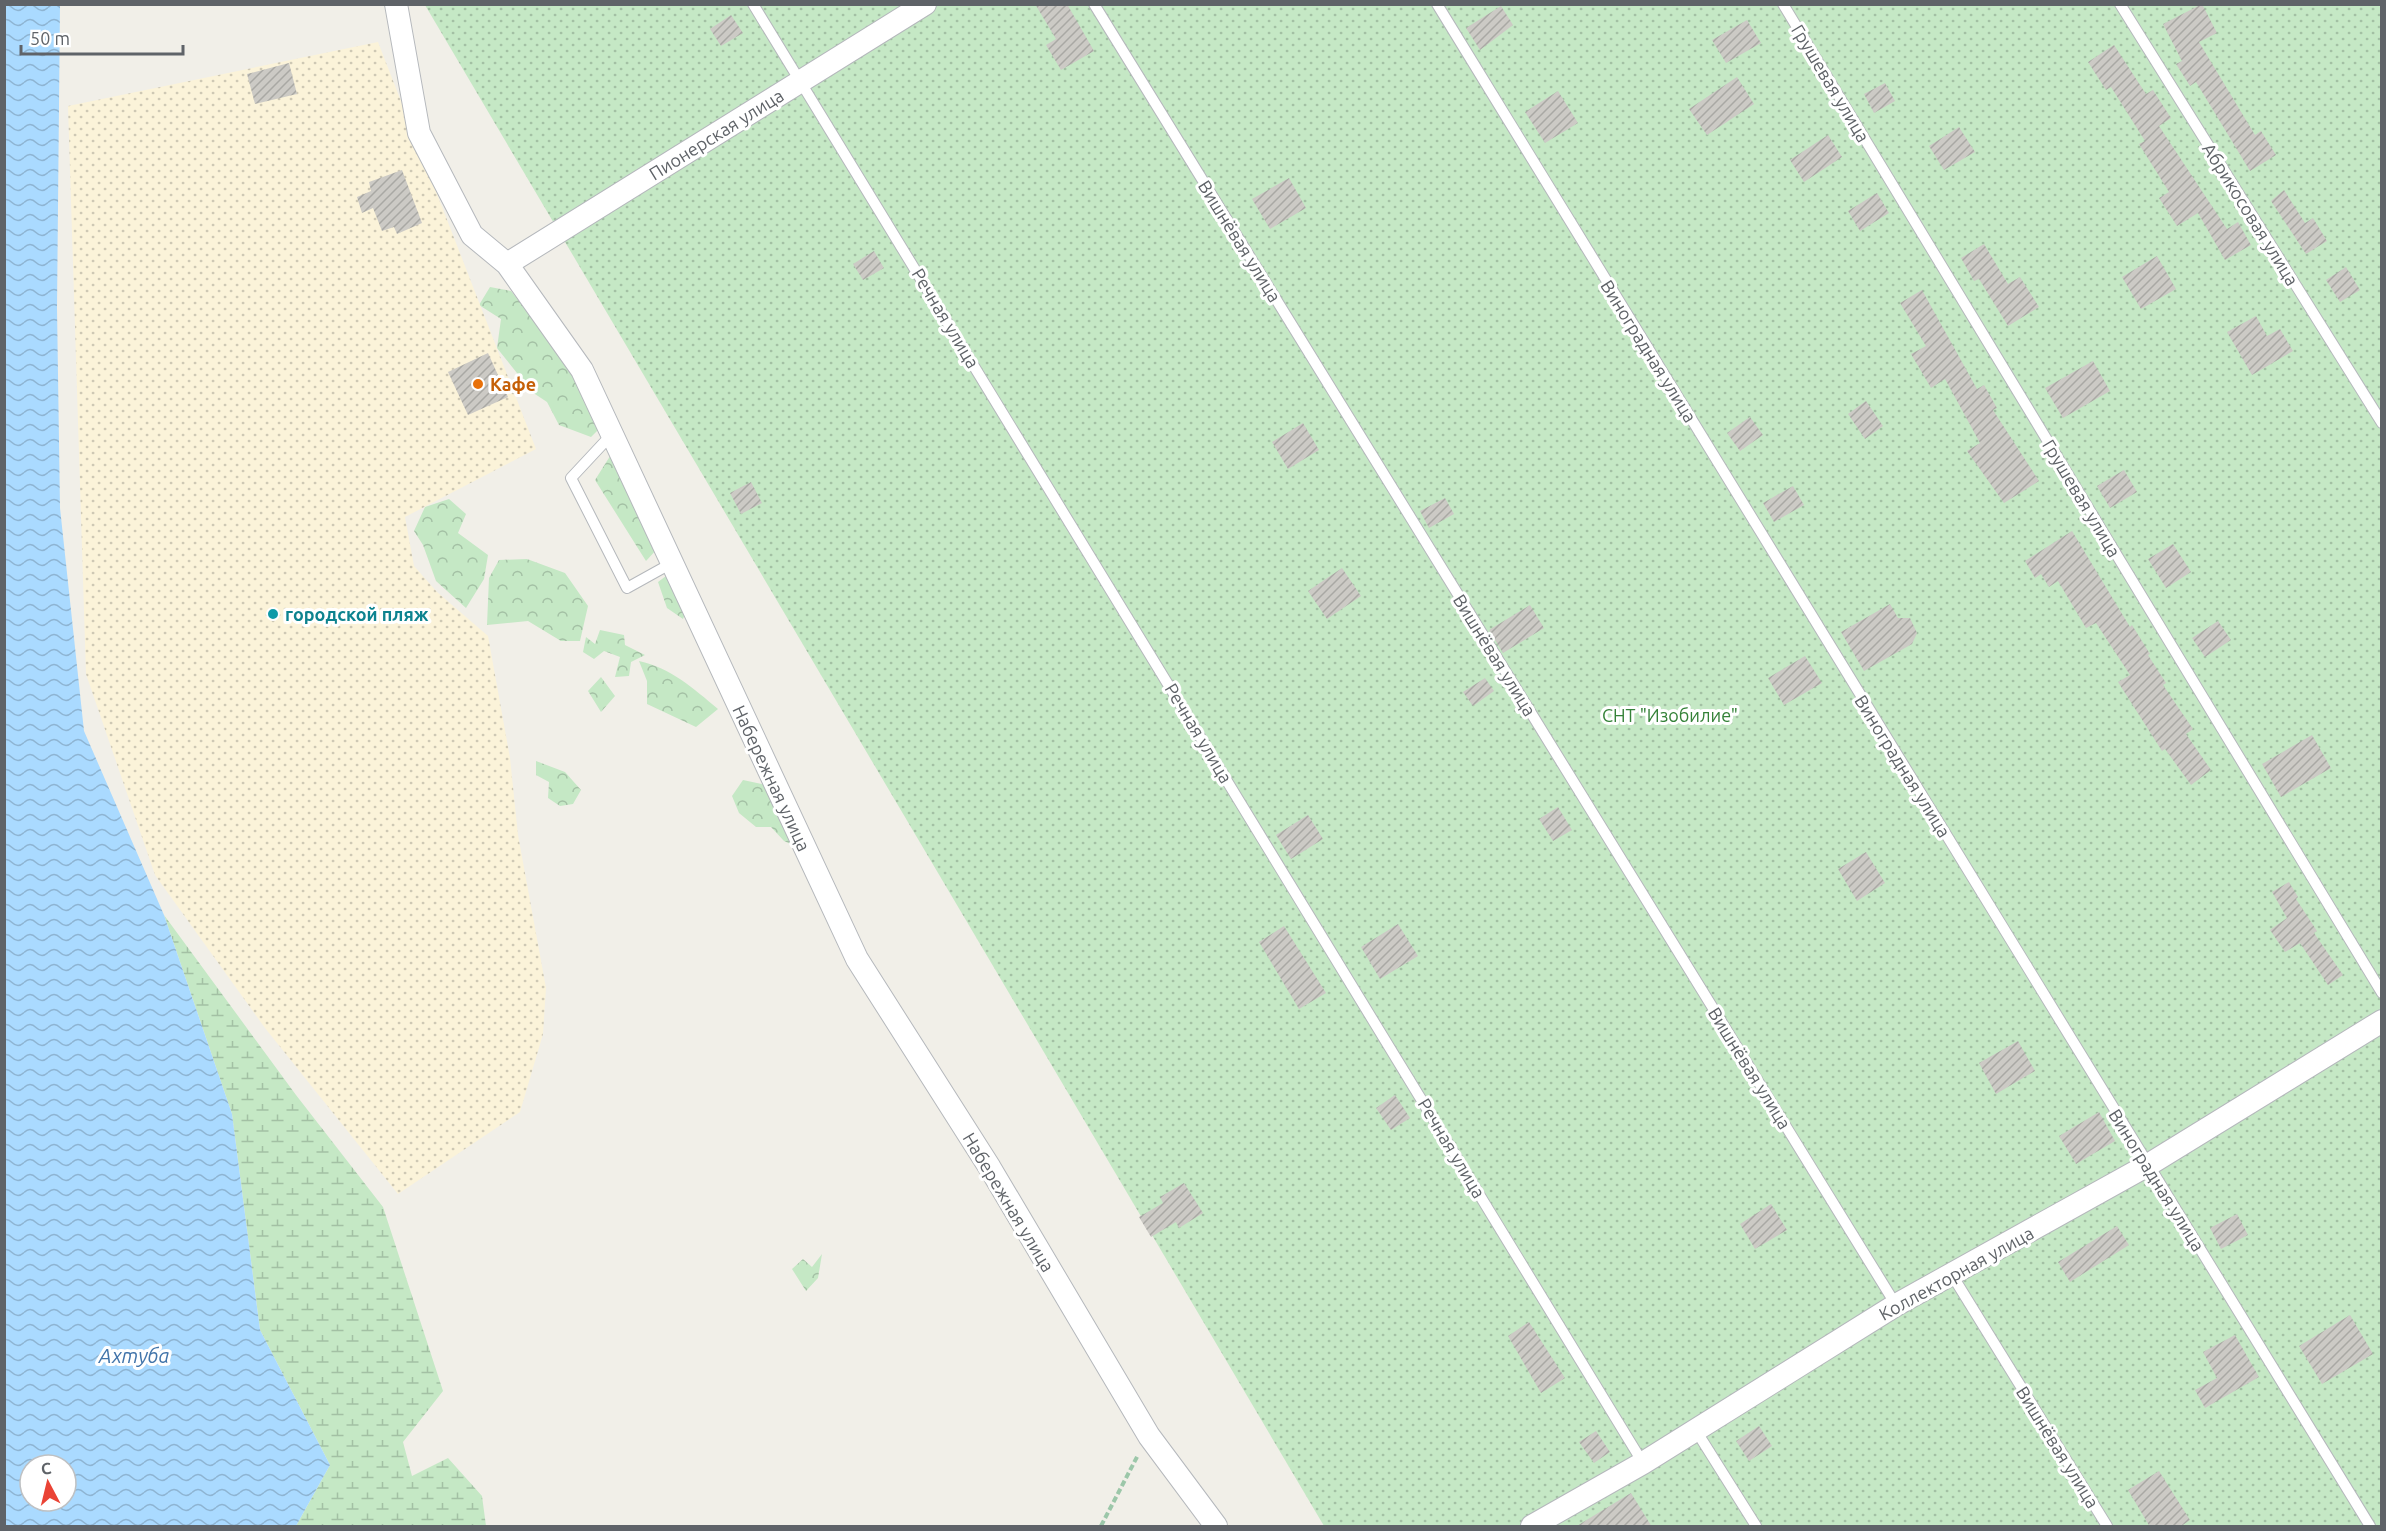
<svg xmlns="http://www.w3.org/2000/svg" width="2386" height="1531" viewBox="0 0 2386 1531" font-family="Ubuntu,sans-serif">
	<style>
		.forest { fill: url(#forest-crowns) }
		.wetland { fill: url(#wetland-marsh) }
		.sand { fill: url(#sand-dots) }
		.garden { fill: url(#garden-dots) }
		.water { fill: url(#water-waves); fill-rule: evenodd }
		.building { fill: url(#building-hatch) }
		.lines { fill: none; stroke-linecap: round; stroke-linejoin: round }
		.service-casing { stroke: #b5b8bc; stroke-width: 12 }
		.minor-casing { stroke: #b5b8bc; stroke-width: 24 }
		.path { stroke: #9cc7a9; stroke-width: 4; stroke-dasharray: 6 3; stroke-linecap: butt }
		.service { stroke: #fff; stroke-width: 10 }
		.minor { stroke: #fff; stroke-width: 22 }
		.food-dot { fill: #e8710a; stroke: #fff; stroke-width: 2 }
		.culture-dot { fill: #0f9aa8; stroke: #fff; stroke-width: 2 }
		.labels { text-anchor: middle; dominant-baseline: central; stroke-width: 6; stroke-linejoin: round; paint-order: stroke }
		.street-label { font-size: 18px; fill: #5f6368; stroke: #fff }
		.food-label { font-size: 18px; font-weight: bold; fill: #c56008; stroke: #fff; text-anchor: start }
		.culture-label { font-size: 18px; font-weight: bold; fill: #0d838f; stroke: #fff; text-anchor: start }
		.park-label { font-size: 18px; fill: #348238; stroke: #fff }
		.water-label { font-size: 20px; font-style: italic; fill: #4174aa; stroke: #fff }
	</style>
	<defs>
		<pattern id="forest-crowns" width="20" height="18" patternUnits="userSpaceOnUse" patternTransform="scale(1.5)"><rect width="20" height="18" fill="#c5e8c5"/><path d="M2 6a3 3 0 1 1 6 0M12 15a3 3 0 1 1 6 0" fill="none" stroke="#a3c0a4"/></pattern>
		<pattern id="wetland-marsh" width="20" height="14" patternUnits="userSpaceOnUse" patternTransform="scale(1.5)"><rect width="20" height="14" fill="#c5e8c5"/><path d="M1 5h8M5 5V1M11 12h8M15 12V8" fill="none" stroke="#a3c0a4"/></pattern>
		<pattern id="sand-dots" width="8" height="8" patternUnits="userSpaceOnUse" patternTransform="scale(1.5)"><rect width="8" height="8" fill="#fbf3d9"/><path d="M2 2h.1M6 6h.1" fill="none" stroke="#cec8b4" stroke-width="1.8" stroke-linecap="round"/></pattern>
		<pattern id="garden-dots" width="8" height="8" patternUnits="userSpaceOnUse" patternTransform="scale(1.5)"><rect width="8" height="8" fill="#c5e8c5"/><path d="M2 2h.1M6 6h.1" fill="none" stroke="#a3c0a4" stroke-width="1.8" stroke-linecap="round"/></pattern>
		<pattern id="water-waves" width="16" height="10" patternUnits="userSpaceOnUse" patternTransform="scale(1.5)"><rect width="16" height="10" fill="#aadaff"/><path d="M0 5q4-4 8 0t8 0" fill="none" stroke="#8eb4d2"/></pattern>
		<pattern id="building-hatch" width="6" height="6" patternUnits="userSpaceOnUse" patternTransform="scale(1.5)"><rect width="6" height="6" fill="#cccac5"/><path d="M-1 1l2-2M0 6l6-6M5 7l2-2" fill="none" stroke="#a9a8a4"/></pattern>
	</defs>
	<rect width="100%" height="100%" fill="#f1efe8"/>
	<path class="forest" d="M490 287 511 291 575 372 600 428 591 437 559 425 547 402 532 392 497 348 501 319 479 305Z
		M612 453 657 549 646 561 595 480Z
		M449 499 466 514 458 533 488 555 484 579 466 608 436 581 423 545 414 531 425 507Z
		M527 559 565 573 588 606 580 641H561L528 621 487 625 489 578 499 560Z
		M670 573 688 607 683 619 667 608 658 582Z
		M600 630 624 635 625 645 645 655 631 662 629 676 615 677 620 657 604 651 594 659 583 652 586 637 595 644Z
		M639 661C671 668 693 688 718 709L696 727 647 704V681Z
		M601 677 615 696 601 712 588 691Z
		M536 761 565 772 581 790 573 804 560 806 548 798 549 782 536 775Z
		M743 780 766 785 797 847 784 841 771 827H756L739 813 732 796Z
		M822 1254 818 1278 806 1291 792 1269 803 1259 812 1267Z"/>
	<path class="wetland" d="M164 915 296 1095 383 1207 443 1391 403 1442 412 1476 448 1458 482 1496 486 1526H296L330 1465 260 1330 232 1114Z"/>
	<path class="sand" d="M378 42 536 449 405 517 414 566 437 592 488 636 510 758 518 835 546 988 543 1034 520 1112 398 1194 265 1028 155 875 86 674 68 106Z"/>
	<path class="garden" d="M425 5H2381V1526H1324Z"/>
	<path class="water" d="M60 5 57 308 60 508 84 731 164 915 232 1114 260 1330 330 1465 296 1526H5L4 5ZM30 1465H66V1501H30Z"/>
	<path class="building" d="M1035 4H1067L1094 51 1061 70 1046 45 1056 39Z
		M2202 4 2217 33 2199 42 2255 135 2261 131 2276 155 2250 171 2196 82 2190 86 2176 64 2182 61 2163 24Z
		M1501 6 1513 25 1480 50 1466 28Z
		M731 15 743 33 721 46 710 29Z
		M1747 20 1761 43 1726 63 1712 40Z
		M2114 45 2146 94 2153 90 2171 118 2159 126 2227 229 2238 222 2251 245 2225 260 2198 213 2177 226 2159 198 2169 192 2139 144 2145 141 2111 87 2106 90 2088 62Z
		M289 63 297 94 255 104 247 74Z
		M1737 77 1754 104 1707 135 1689 109Z
		M1885 83 1895 101 1874 113 1864 94Z
		M1558 91 1578 123 1545 143 1525 112Z
		M1959 127 1975 152 1944 170 1929 146Z
		M1828 135 1842 157 1804 182 1790 160Z
		M402 170 422 223 397 234 394 227 382 231 373 208 362 213 357 197 371 191 369 182Z
		M1289 178 1306 208 1270 229 1252 199Z
		M2284 190 2305 223 2313 218 2327 241 2306 254 2271 201Z
		M1877 193 1889 213 1860 231 1848 211Z
		M1984 244 2008 284 2020 277 2039 307 2008 326 1979 279 1974 281 1961 258Z
		M874 251 884 268 863 280 853 264Z
		M2157 256 2176 289 2141 309 2122 277Z
		M2346 267 2360 290 2340 302 2326 280Z
		M1922 290 1977 389 1984 385 1997 408 1993 410 2039 481 2004 503 1967 451 1980 443 1945 379 1931 388 1911 354 1926 346 1900 303Z
		M2256 316 2267 336 2280 329 2293 351 2252 375 2227 332Z
		M488 353 508 397 468 415 448 372Z
		M2093 361 2110 391 2063 418 2045 388Z
		M1866 401 1883 426 1865 439 1848 414Z
		M1750 417 1763 435 1740 451 1727 433Z
		M1303 423 1319 450 1288 469 1272 442Z
		M2124 470 2137 492 2110 508 2097 486Z
		M751 482 762 503 741 514 730 493Z
		M1793 486 1804 505 1774 522 1763 503Z
		M1445 498 1454 514 1429 528 1420 511Z
		M2072 531 2130 627 2132 625 2150 654 2148 655 2166 683 2163 685 2193 729 2186 734 2211 770 2191 785 2165 749 2162 751 2118 682 2130 675 2096 623 2086 628 2058 581 2049 587 2041 574 2035 578 2025 561Z
		M2173 544 2191 572 2166 588 2148 559Z
		M1342 568 1361 596 1327 619 1308 591Z
		M1890 604 1898 618H1910L1917 633 1912 644 1864 671 1841 632Z
		M1530 605 1544 628 1503 653 1489 630Z
		M2218 621 2231 640 2205 657 2192 638Z
		M1805 656 1822 683 1784 705 1768 678Z
		M1485 678 1494 691 1473 706 1463 692Z
		M2312 735 2331 768 2281 797 2262 764Z
		M1558 807 1572 830 1553 841 1539 819Z
		M1308 815 1323 839 1291 859 1276 835Z
		M1866 852 1885 883 1857 901 1838 869Z
		M2289 882 2298 897 2296 899 2317 931 2314 933 2343 975 2328 985 2300 943 2285 952 2270 930 2287 918 2272 892Z
		M1398 924 1418 956 1380 979 1361 947Z
		M1284 926 1326 993 1299 1009 1259 942Z
		M2018 1041 2035 1071 1996 1094 1979 1063Z
		M1395 1095 1410 1118 1391 1130 1376 1108Z
		M2099 1112 2115 1141 2076 1164 2059 1136Z
		M1184 1183 1203 1213 1179 1228 1176 1222 1151 1237 1139 1217 1163 1203 1160 1197Z
		M1771 1204 1787 1230 1755 1249 1740 1224Z
		M2237 1214 2248 1235 2221 1249 2210 1228Z
		M2117 1226 2129 1245 2070 1282 2058 1262Z
		M2350 1315 2373 1354 2322 1384 2299 1346Z
		M1529 1322 1565 1378 1541 1393 1508 1336Z
		M2235 1335 2259 1377 2205 1408 2195 1390 2217 1378 2203 1352Z
		M1759 1426 1772 1446 1749 1461 1736 1441Z
		M1596 1431 1610 1452 1594 1463 1579 1442Z
		M2159 1471 2190 1520 2180 1527H2150L2128 1490Z
		M1631 1493 1652 1527H1575Z"/>
	<g class="lines">
		<g class="service-casing">
			<path id="service" d="M753 4 1643 1463
				M1094 4 1896 1305
				M1437 4 2370 1526
				M1783 4 2382 993
				M2120 4 2382 423
				M612 434 571 478 627 588 672 563
				M1952 1275 2107 1526
				M1695 1429 1756 1526"/>
		</g>
		<g class="minor-casing">
			<path id="minor" d="M396 4 419 133 472 235 507 264 582 370 857 959 990 1168 1149 1436 1216 1526
				M507 264 925 4
				M1532 1526 1643 1463 1896 1305 2148 1165 2382 1021"/>
		</g>
		<path class="path" d="M1101 1526 1138 1455"/>
		<use href="#service" class="service"/>
		<use href="#minor" class="minor"/>
	</g>
	<circle class="food-dot" cx="478" cy="384" r="6"/>
	<circle class="culture-dot" cx="273" cy="614" r="6"/>
	<g class="labels">
		<g class="street-label">
			<text transform="translate(1831 83) rotate(59)">Грушевая улица</text>
			<text transform="translate(716 134) rotate(-32)">Пионерская улица</text>
			<text transform="translate(2251 214) rotate(58)">Абрикосовая улица</text>
			<text transform="translate(1240 241) rotate(58)">Вишнёвая улица</text>
			<text transform="translate(946 318) rotate(59)">Речная улица</text>
			<text transform="translate(1649 351) rotate(58)">Виноградная улица</text>
			<text transform="translate(2082 498) rotate(59)">Грушевая улица</text>
			<text transform="translate(1495 655) rotate(58)">Вишнёвая улица</text>
			<text transform="translate(1199 733) rotate(59)">Речная улица</text>
			<text transform="translate(1903 766) rotate(58)">Виноградная улица</text>
			<text transform="translate(772 778) rotate(65)">Набережная улица</text>
			<text transform="translate(1750 1068) rotate(58)">Вишнёвая улица</text>
			<text transform="translate(1452 1148) rotate(59)">Речная улица</text>
			<text transform="translate(2157 1180) rotate(58)">Виноградная улица</text>
			<text transform="translate(1009 1202) rotate(59)">Набережная улица</text>
			<text transform="translate(1956 1273) rotate(-29)">Коллекторная улица</text>
			<text transform="translate(2058 1447) rotate(58)">Вишнёвая улица</text>
		</g>
		<g class="food-label">
			<text x="490" y="384">Кафе</text>
		</g>
		<g class="culture-label">
			<text x="285" y="614">городской пляж</text>
		</g>
		<g class="park-label">
			<text x="1670" y="715">СНТ "Изобилие"</text>
		</g>
		<g class="water-label">
			<text x="134" y="1355">Ахтуба</text>
		</g>
	</g>
	<rect width="2386" height="1531" fill="none" stroke="#5f6368" stroke-width="12"/>
	<g transform="translate(48 1483) rotate(353)"><circle r="28" fill="#ffffff" stroke="#bfc1c3" stroke-width="1.5"/>
	<path d="M0-4.5L10 22L0 15L-10 22Z" fill="#ea4335"/>
	<text y="-9" font-size="16" font-weight="bold" text-anchor="middle" fill="#5f6368">С</text>
	</g>
	<path d="M21 45v9h162v-9" fill="none" stroke="#5f6368" stroke-width="3"/>
	<text x="30" y="45" font-size="18" fill="#5f6368" stroke="#ffffff" stroke-width="4.5" paint-order="stroke">50 m</text>
</svg>
